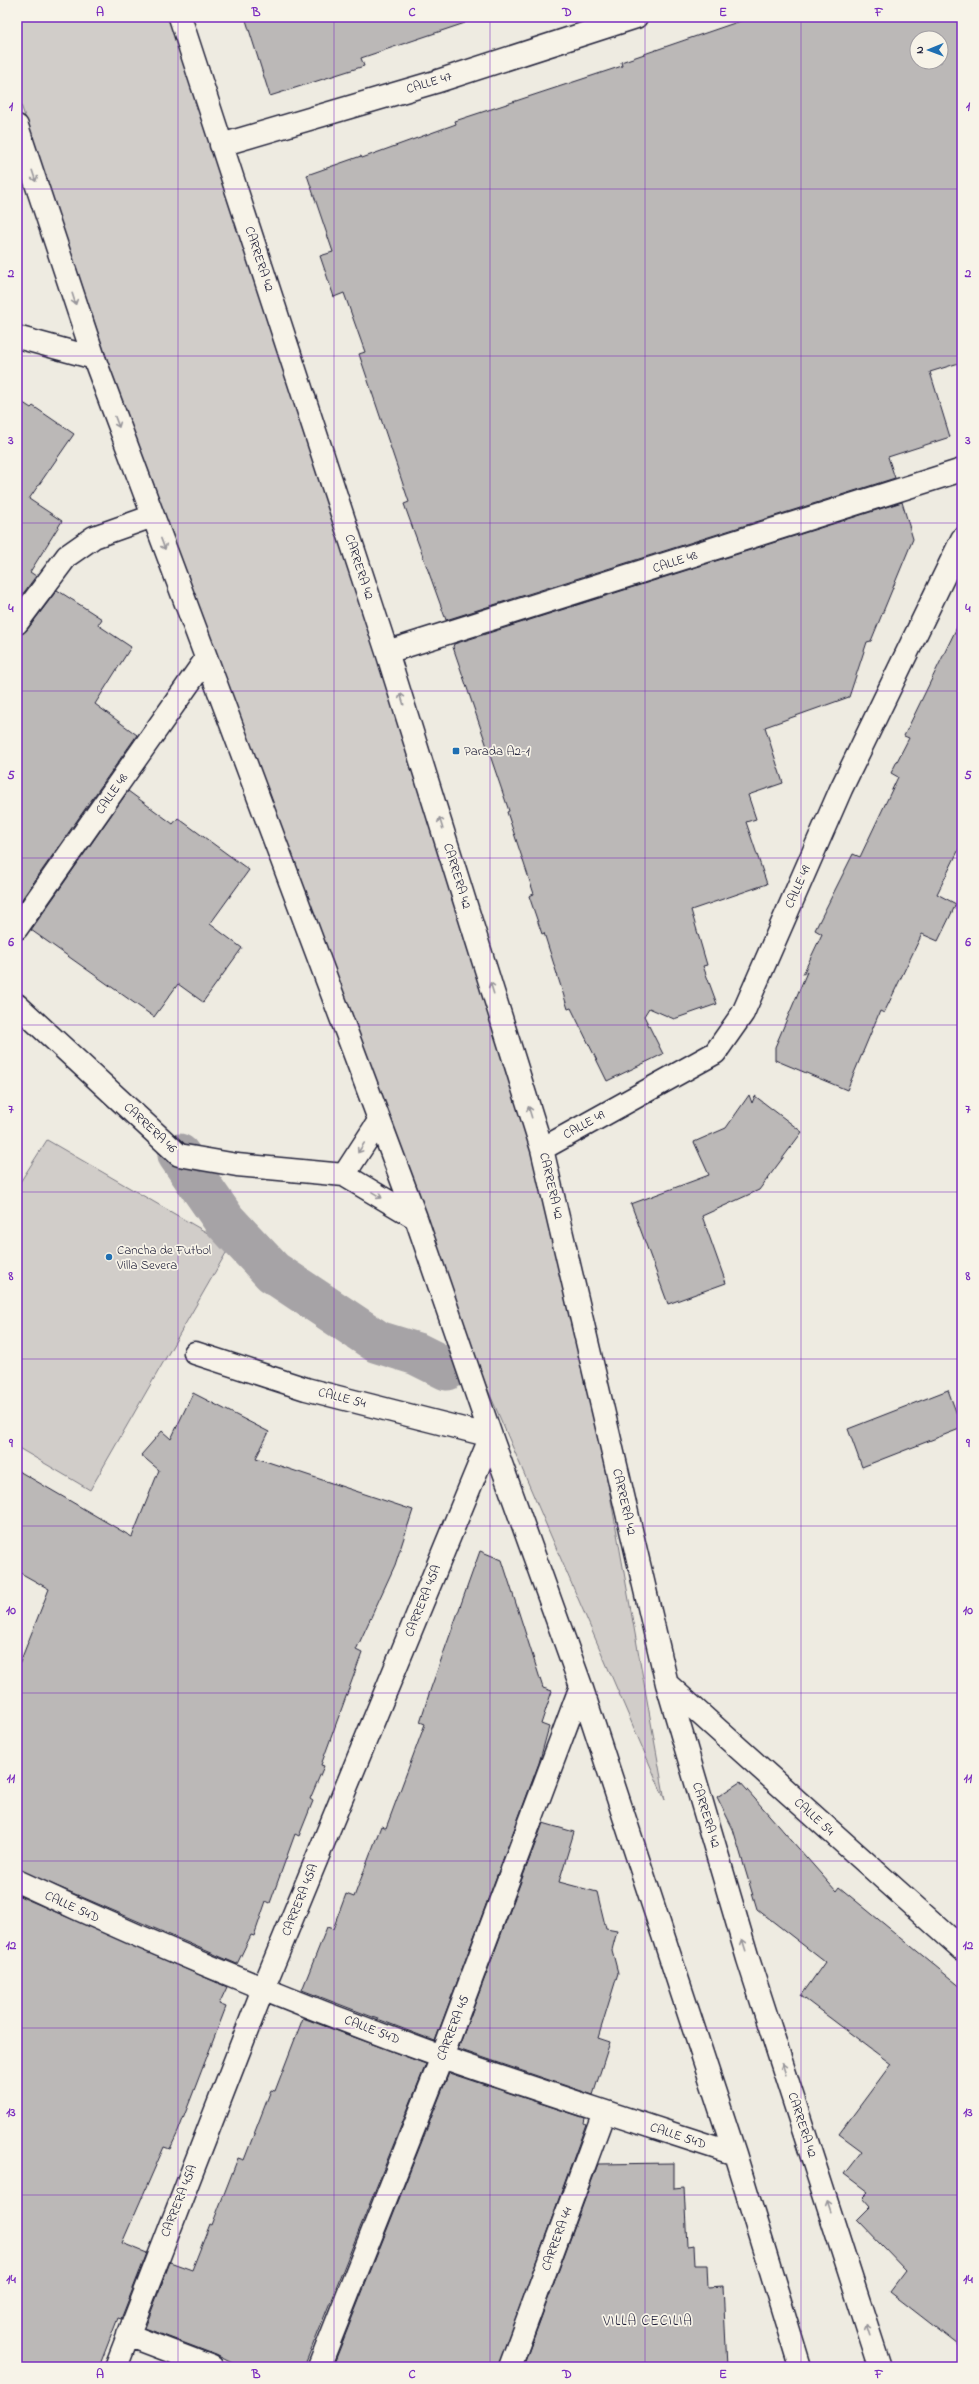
<svg xmlns="http://www.w3.org/2000/svg" width="979" height="2384" viewBox="0 0 979 2384" font-family="'Indie Flower',sans-serif">
	<style>
		.green { fill: #d1cdc9; stroke: #7a7882 }
		.lines { fill: none; stroke-linecap: round; stroke-linejoin: round }
		.canal { stroke: #a6a3a6; stroke-width: 43 }
		.building { fill: #bbb8b7; stroke: #22223b; fill-rule: evenodd }
		.minor-casing { stroke: #22223b; stroke-width: 25 }
		.minor { stroke: #f7f3e8; stroke-width: 22 }
		.oneway { stroke: #97959a }
		.grid { fill: none; stroke: #7b2cbf; stroke-width: 1; stroke-opacity: 0.55 }
		.poi-dot { fill: #1f6fb2; stroke: #f7f3e8; stroke-width: 1.5 }
		.labels { text-anchor: middle; dominant-baseline: central; stroke-width: 3.5; stroke-linejoin: round; paint-order: stroke }
		.street-label { font-size: 13px; fill: #22223b; stroke: #f7f3e8 }
		.poi-label { font-size: 13px; fill: #22223b; stroke: #f7f3e8; text-anchor: start }
		.neighbourhood-label { font-size: 14px; letter-spacing: 1px; fill: #22223b; stroke: #f7f3e8 }
		.neatline { fill: none; stroke: #7b2cbf; stroke-width: 1.5 }
		.grid-label { font-size: 13px; text-anchor: middle; font-weight: bold; fill: #7b2cbf }
	</style>
	<rect width="100%" height="100%" fill="#eeebe1"/>
	<filter id="ink" filterUnits="userSpaceOnUse"><feTurbulence type="fractalNoise" baseFrequency=".025" numOctaves="2"/><feDisplacementMap in="SourceGraphic" scale="8" xChannelSelector="R" yChannelSelector="G"/><feConvolveMatrix kernelMatrix="1 2 1 2 8 2 1 2 1" color-interpolation-filters="sRGB"/></filter>
	<g filter="url(#ink)">
		<path class="green" d="M17 17H178L542 1149 598 1428 665 1800 491 1397 408 1200 227 714 17 93Z
			M47 1140 230 1246 90 1490 17 1447V1187Z"/>
		<g class="lines">
			<path class="canal" d="M179 1155 225 1221 273 1272 378 1342 417 1354 447 1369"/>
		</g>
		<path class="building" d="M245 17H464L465 23 361 58 364 66 270 96Z
			M752 17H962V362L930 372 950 437 888 457 895 478 446 620 404 504 409 502 359 354 365 352 344 293 334 297 320 256 333 252 307 175 361 156 362 158 456 124 455 121 622 66 621 62ZM917 38H941V62H917Z
			M17 399 31 408 33 406 74 434 29 499 62 521 30 572 36 576 17 602Z
			M902 502 913 539 871 641 867 642 849 697 765 727 783 783 748 795 756 819 746 822 767 884 691 910 707 965 703 966 717 1004 674 1019 649 1008 644 1016 663 1054 607 1081 571 1008 568 1009 544 933 542 934 529 896 534 894 507 812 509 811 465 682 453 647 454 644Z
			M57 590 102 619 98 625 131 647 95 704 137 735 17 906V635L27 630Z
			M962 617V843L937 894 956 904 938 941 922 934 884 1013 880 1011 847 1090 775 1060V1047L807 972 803 974 822 934 815 930 853 854 860 857 898 777 891 773 909 738 904 736Z
			M128 791 173 824 178 818 249 870 210 924 242 948 203 1002 178 984 154 1017 31 930Z
			M749 1095 752 1103 755 1096 802 1132 759 1190 702 1216 726 1283 668 1304 631 1204 709 1175 694 1142 726 1128Z
			M948 1390 962 1428 862 1467 848 1429Z
			M193 1393 269 1432 256 1458 413 1510 395 1565 356 1650 362 1653 321 1765 324 1766 310 1799 313 1801 299 1836 295 1834 270 1903 266 1901 254 1936 251 1935 237 1964 17 1869V1670L49 1589 17 1571V1470L132 1537 159 1470 141 1455 162 1431 171 1439Z
			M480 1551 502 1560 543 1688 552 1691 541 1724 549 1727 539 1763 435 2041 302 1990 327 1927 333 1929 346 1894 354 1897 381 1826 386 1828 425 1724 420 1722 431 1688Z
			M740 1782 836 1891 839 1887 962 1988V2348L890 2292 906 2271 857 2220 871 2206 863 2197 868 2192 844 2174 862 2151 839 2134 891 2064 801 1996 825 1962 757 1909 733 1829 717 1797Z
			M543 1823 574 1832 559 1882 597 1892 606 1929 617 1931 612 1950 618 1973 598 2038 610 2042 593 2095 458 2049Z
			M17 1895 227 1987 219 2004 226 2007 178 2132 170 2149 164 2147 122 2243 147 2253 121 2319 118 2318 99 2367H17Z
			M303 2018 426 2064 304 2367H240L216 2355 145 2328 170 2262 192 2270 210 2224 212 2225 238 2158 244 2160 271 2090 275 2091Z
			M449 2073 585 2118 584 2123 586 2124 498 2367H335L333 2366Z
			M674 2163V2189L684 2188 687 2246 694 2245 695 2265H707L708 2287 723 2286 727 2367H523L598 2164Z"/>
		<g class="lines">
			<g class="minor-casing">
				<path id="minor" d="M180 17 387 652 542 1149 667 1684 748 1959 880 2367
					M17 126 94 358 416 1218 491 1436 581 1686 735 2154 800 2367
					M221 145 435 82 636 17
					M17 337 94 358
					M17 623 67 556 94 537 153 516
					M387 652 962 470
					M17 928 206 659
					M17 1005 179 1155 237 1165 344 1175 416 1218
					M542 1149 715 1053 743 1013 841 789 962 539
					M344 1175 379 1121
					M667 1684 962 1949
					M17 1881C156 1946 298 2005 442 2057 539 2091 637 2122 735 2154
					M128 2335 212 2367
					M116 2367 263 1989 491 1436 306 1389 195 1353
					M319 2367 442 2057 581 1686
					M510 2367 604 2112"/>
			</g>
			<use href="#minor" class="minor"/>
		</g>
		<defs><path id="oneway-shaft" d="M-6 0H5M1.5-3L5.5 0L1.5 3" fill="none" stroke-width="1.6" stroke-linecap="round" stroke-linejoin="round"/></defs>
		<g class="oneway">
			<use href="#oneway-shaft" transform="translate(34 176) rotate(72)"/>
			<use href="#oneway-shaft" transform="translate(74 299) rotate(72)"/>
			<use href="#oneway-shaft" transform="translate(117 422) rotate(69)"/>
			<use href="#oneway-shaft" transform="translate(163 544) rotate(69)"/>
			<use href="#oneway-shaft" transform="translate(402 699) rotate(-107)"/>
			<use href="#oneway-shaft" transform="translate(441 823) rotate(-107)"/>
			<use href="#oneway-shaft" transform="translate(492 988) rotate(-107)"/>
			<use href="#oneway-shaft" transform="translate(530 1112) rotate(-107)"/>
			<use href="#oneway-shaft" transform="translate(361 1148) rotate(123)"/>
			<use href="#oneway-shaft" transform="translate(377 1195) rotate(31)"/>
			<use href="#oneway-shaft" transform="translate(744 1945) rotate(-107)"/>
			<use href="#oneway-shaft" transform="translate(784 2069) rotate(-108)"/>
			<use href="#oneway-shaft" transform="translate(828 2206) rotate(-108)"/>
			<use href="#oneway-shaft" transform="translate(868 2330) rotate(-108)"/>
		</g>
	</g>
	<path class="grid" d="M178 17V2367M334 17V2367M490 17V2367M645 17V2367M801 17V2367M17 189H962M17 356H962M17 523H962M17 691H962M17 858H962M17 1025H962M17 1192H962M17 1359H962M17 1526H962M17 1693H962M17 1861H962M17 2028H962M17 2195H962"/>
	<g class="poi-dot">
		<rect x="452" y="747" width="8" height="8" rx="2"/>
		<circle cx="109" cy="1257" r="4"/>
	</g>
	<g class="labels">
		<g class="street-label">
			<text transform="translate(429 83) rotate(-17)">CALLE 47</text>
			<text transform="translate(259 259) rotate(72)">CARRERA 42</text>
			<text transform="translate(675 562) rotate(-18)">CALLE 48</text>
			<text transform="translate(359 567) rotate(72)">CARRERA 42</text>
			<text transform="translate(112 794) rotate(-55)">CALLE 48</text>
			<text transform="translate(457 876) rotate(73)">CARRERA 42</text>
			<text transform="translate(798 887) rotate(-66)">CALLE 49</text>
			<text transform="translate(584 1125) rotate(-29)">CALLE 49</text>
			<text transform="translate(150 1128) rotate(43)">CARRERA 46</text>
			<text transform="translate(551 1186) rotate(77)">CARRERA 42</text>
			<text transform="translate(342 1398) rotate(14)">CALLE 54</text>
			<text transform="translate(624 1502) rotate(77)">CARRERA 42</text>
			<text transform="translate(423 1601) rotate(-68)">CARRERA 45A</text>
			<text transform="translate(706 1815) rotate(73)">CARRERA 42</text>
			<text transform="translate(814 1817) rotate(42)">CALLE 54</text>
			<text transform="translate(300 1900) rotate(-68)">CARRERA 45A</text>
			<text transform="translate(72 1907) rotate(24)">CALLE 54D</text>
			<text transform="translate(453 2028) rotate(-69)">CARRERA 45</text>
			<text transform="translate(372 2030) rotate(21)">CALLE 54D</text>
			<text transform="translate(802 2125) rotate(72)">CARRERA 42</text>
			<text transform="translate(678 2136) rotate(18)">CALLE 54D</text>
			<text transform="translate(179 2201) rotate(-68)">CARRERA 45A</text>
			<text transform="translate(557 2239) rotate(-70)">CARRERA 44</text>
		</g>
		<g class="poi-label">
			<text x="464" y="751">Parada A2-1</text>
			<text x="117" y="1250">Cancha de Futbol<tspan x="117" dy="15">Villa Severa</tspan></text>
		</g>
		<g class="neighbourhood-label">
			<text x="648" y="2321">VILLA CECILIA</text>
		</g>
	</g>
	<rect width="979" height="2384" fill="none" stroke="#f7f3e8" stroke-width="44"/>
	<g transform="translate(929 50) rotate(269)"><circle r="19" fill="#f7f3e8" stroke="#a29fa3"/>
	<path d="M0-3L7 15L0 10L-7 15Z" fill="#1f6fb2"/>
	<text y="-6" font-size="11" font-weight="bold" text-anchor="middle" fill="#22223b">N</text>
	</g>
	<rect x="22" y="22" width="935" height="2340" class="neatline"/>
	<g class="grid-label">
		<text x="100" y="16">A</text>
		<text x="256" y="16">B</text>
		<text x="412" y="16">C</text>
		<text x="567" y="16">D</text>
		<text x="723" y="16">E</text>
		<text x="879" y="16">F</text>
		<text x="11" y="110">1</text>
		<text x="968" y="110">1</text>
		<text x="11" y="277">2</text>
		<text x="968" y="277">2</text>
		<text x="11" y="444">3</text>
		<text x="968" y="444">3</text>
		<text x="11" y="612">4</text>
		<text x="968" y="612">4</text>
		<text x="11" y="779">5</text>
		<text x="968" y="779">5</text>
		<text x="11" y="946">6</text>
		<text x="968" y="946">6</text>
		<text x="11" y="1113">7</text>
		<text x="968" y="1113">7</text>
		<text x="11" y="1280">8</text>
		<text x="968" y="1280">8</text>
		<text x="11" y="1447">9</text>
		<text x="968" y="1447">9</text>
		<text x="11" y="1614">10</text>
		<text x="968" y="1614">10</text>
		<text x="11" y="1782">11</text>
		<text x="968" y="1782">11</text>
		<text x="11" y="1949">12</text>
		<text x="968" y="1949">12</text>
		<text x="11" y="2116">13</text>
		<text x="968" y="2116">13</text>
		<text x="11" y="2283">14</text>
		<text x="968" y="2283">14</text>
		<text x="100" y="2378">A</text>
		<text x="256" y="2378">B</text>
		<text x="412" y="2378">C</text>
		<text x="567" y="2378">D</text>
		<text x="723" y="2378">E</text>
		<text x="879" y="2378">F</text>
	</g>
</svg>
